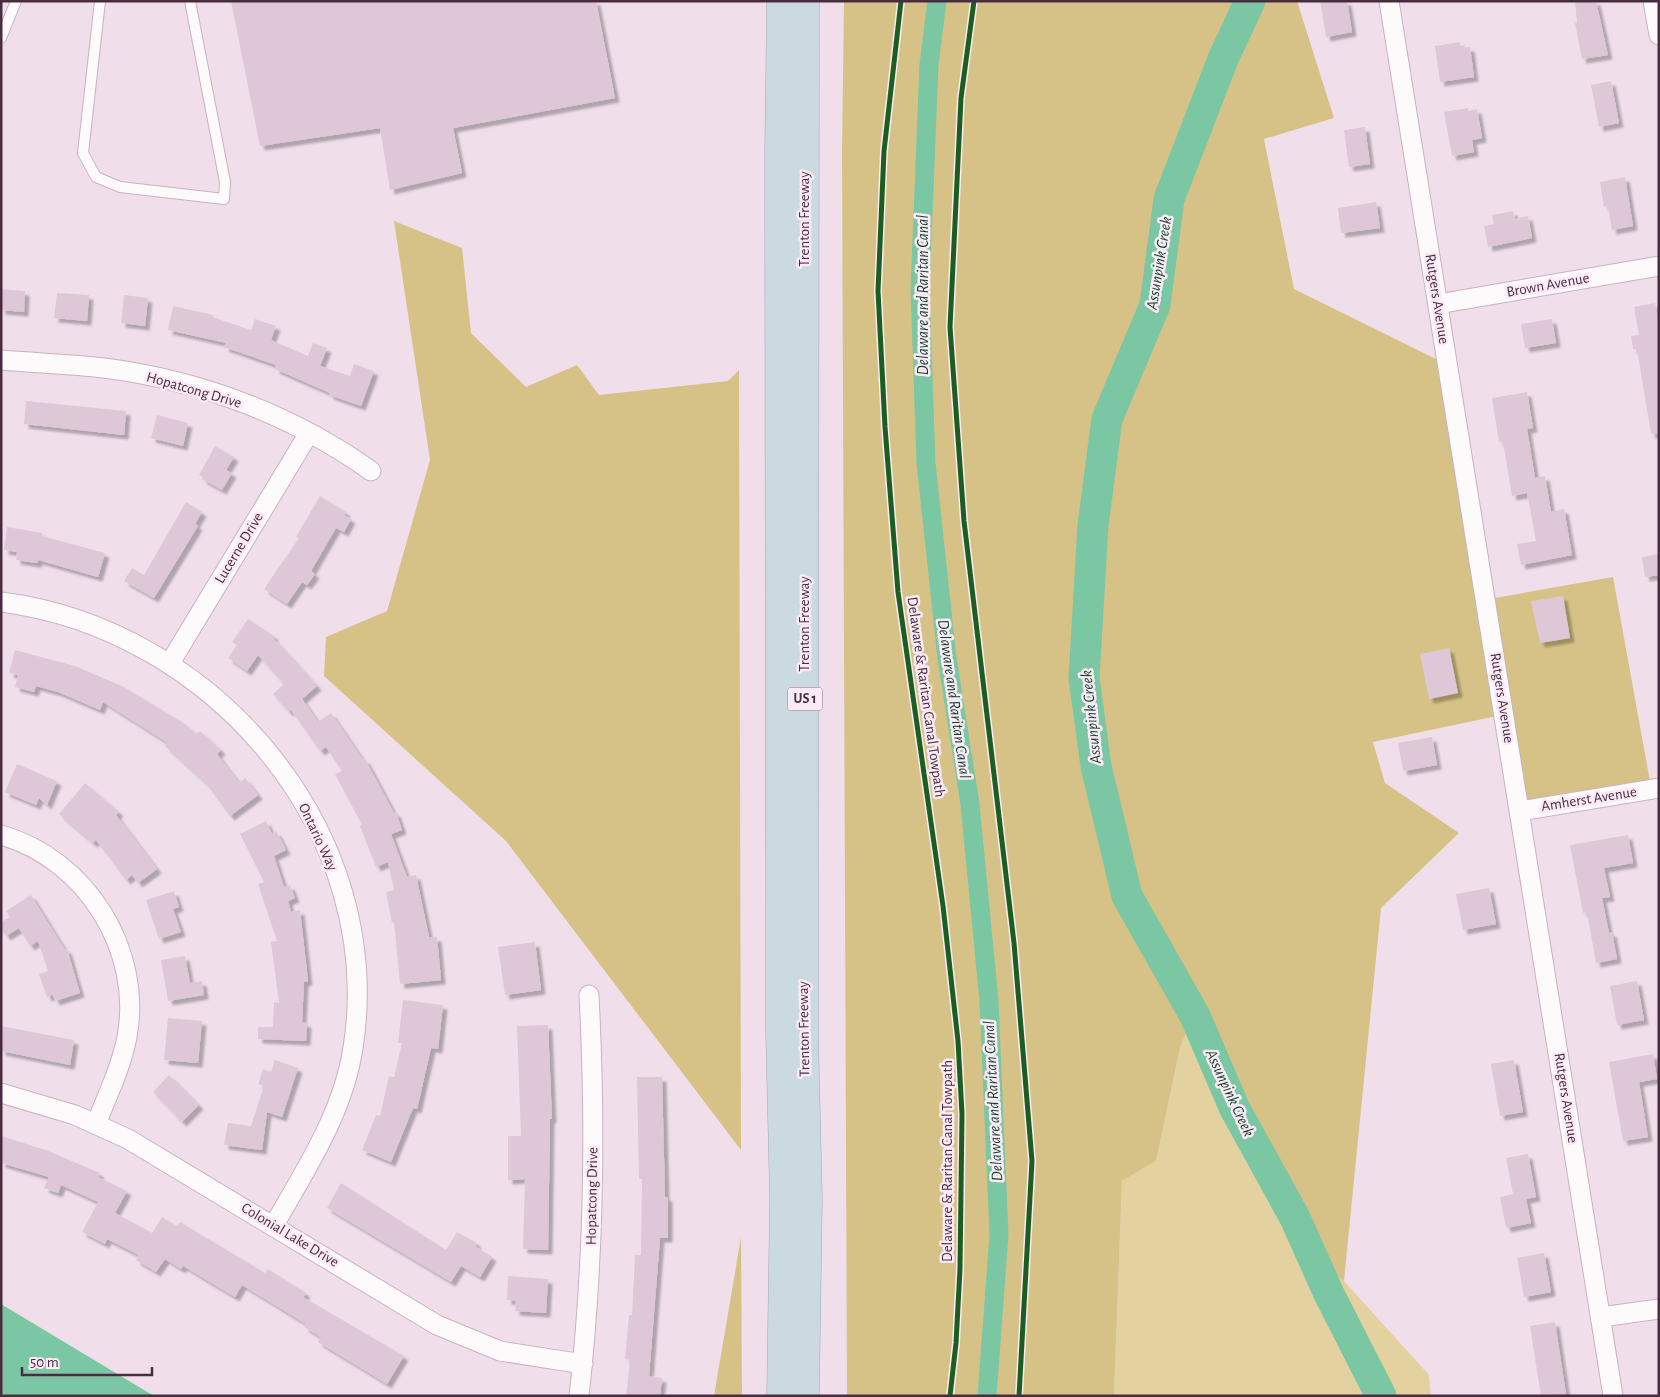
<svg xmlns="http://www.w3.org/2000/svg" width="1660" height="1397" viewBox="0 0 1660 1397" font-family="'Alegreya Sans',sans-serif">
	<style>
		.green { fill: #e3d1a0 }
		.forest { fill: #d6c287 }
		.water { fill: #7cc7a3 }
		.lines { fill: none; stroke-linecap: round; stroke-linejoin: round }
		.canal { stroke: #7cc7a3; stroke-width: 19 }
		.river { stroke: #7cc7a3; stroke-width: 31 }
		.building { fill: #dec8d7; filter: url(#shadow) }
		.service-casing { stroke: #c7b2c1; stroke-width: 12 }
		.minor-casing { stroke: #c7b2c1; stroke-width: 21 }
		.motorway-casing { stroke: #9faab4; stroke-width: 29 }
		.service { stroke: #fdfafc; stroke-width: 10 }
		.minor { stroke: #fdfafc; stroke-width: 19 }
		.motorway { stroke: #cadae0; stroke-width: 28 }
		.cycleway-casing { stroke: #faeaf5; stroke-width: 8 }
		.cycleway { stroke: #1b5e20; stroke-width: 5 }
		.labels { text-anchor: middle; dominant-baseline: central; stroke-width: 5; stroke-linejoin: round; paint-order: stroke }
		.shield { fill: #faeaf5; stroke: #7e6576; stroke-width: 1 }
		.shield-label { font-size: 14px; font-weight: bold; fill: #492c40 }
		.street-label { font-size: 15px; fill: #492c40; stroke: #faeaf5 }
		.water-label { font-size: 16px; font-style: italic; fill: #0f3f29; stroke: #faeaf5 }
	</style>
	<defs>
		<filter id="shadow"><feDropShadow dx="4.5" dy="4.5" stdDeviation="1" flood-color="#0004"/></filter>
	</defs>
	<rect width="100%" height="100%" fill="#f0dfea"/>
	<path class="green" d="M1196 1007 1256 1115 1265 1190 1302 1255 1344 1281 1429 1375 1431 1396H1114L1122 1181 1156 1161 1180 1048Z"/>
	<path class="forest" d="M844 1H1297L1334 118 1264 139 1294 289 1446 364 1484 600 1613 577 1653 798 1519 820 1502 715 1373 742 1385 783 1459 833 1381 908 1344 1281 1302 1255 1265 1190 1256 1115 1196 1008 1180 1048 1156 1161 1122 1181 1114 1396H847L842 151Z
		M394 221 462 248 471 333 526 387 577 365 599 395 728 381 739 370 741 1150 506 841 324 676 326 637 387 611 430 460Z
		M741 1237 742 1396H714Z"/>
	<path class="water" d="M1 1304 154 1396H1Z"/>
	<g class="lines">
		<path class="canal" d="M937 1 929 65 920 289 926 463 947 658 970 804 989 1001 999 1235 987 1396"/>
		<path class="river" d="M1250 1 1223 59 1169 199 1155 305 1107 419 1093 525 1084 678 1096 766 1127 896 1195 1016 1234 1107 1295 1218 1329 1294 1381 1396"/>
	</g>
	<path class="building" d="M231 1H596L615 98 453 128 462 173 390 190 380 128 260 146Z
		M1320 1H1347L1352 32 1326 37Z
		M1575 1H1596L1608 55 1582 59 1575 23H1577Z
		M1460 42V48L1470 47 1474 77 1440 82 1435 46Z
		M1611 81 1619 123 1599 127 1591 85Z
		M1468 108V111L1477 109 1482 138 1472 140 1474 152 1452 156 1444 112Z
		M1365 127 1370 164 1349 167 1344 130Z
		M1625 177 1633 226 1612 230 1608 206 1604 207 1600 182Z
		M1376 202 1380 228 1341 233 1338 208Z
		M1513 211 1515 219 1528 216 1532 238 1488 247 1484 226 1494 224 1492 215Z
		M1 289 25 291 24 312 1 310Z
		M57 293 89 295 87 321 54 318Z
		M124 295 148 298 145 326 121 323Z
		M1655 303 1659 322V433L1651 434 1637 349H1633L1631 336 1639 335 1634 307Z
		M173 306 213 315 212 317 251 330 255 319 276 326 271 340 308 356 313 343 327 348 320 366 350 376 354 364 374 371 361 406 329 395 330 393 275 369 276 365 224 347 226 343 168 330Z
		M1552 319 1556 343 1525 348 1521 324Z
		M1527 392 1533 428 1527 429 1535 478 1545 476 1551 512 1564 509 1572 555 1521 565 1517 544 1536 541 1527 493 1512 496 1503 442H1499L1492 398Z
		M26 401 126 411 124 435 24 424Z
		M157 415 188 423 183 446 151 438Z
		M215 446 234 457 226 470 232 473 222 490 202 479 203 477 199 475Z
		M320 496 346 512 344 515 351 519 344 532 336 528 311 571 315 574 307 585 302 582 287 604 264 589 299 538 296 537Z
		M186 502 202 512 195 524 198 526 154 598 124 581 132 568 144 575Z
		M7 527 42 533V536L105 553 98 577 38 560 37 563 16 560 17 552 4 550Z
		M1659 554V575L1645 577 1642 557Z
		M1563 596 1570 638 1540 643 1531 601Z
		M248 619 274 636 273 638 317 686 302 699 318 722 331 713 363 760 365 759 394 813 396 812 402 830 391 834 407 877 416 875 429 937H437L441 980 400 984 394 922 392 923 386 892 394 890 388 862 376 867 360 826 362 825 335 774 342 771 326 747 320 751 291 710 289 712 273 694 284 684 258 655 247 671 228 658 237 645 232 642Z
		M1449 648 1458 693 1429 699 1420 654Z
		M15 650 75 666 124 687 185 724 196 734 200 731 221 750 217 754 239 783 245 778 258 795 230 816 206 783 165 746 168 743 103 702 100 710 58 692 36 686 34 692 15 687 18 675 9 673Z
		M1432 737 1437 765 1403 771 1398 743Z
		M17 764 57 781 47 805 39 798 36 805 5 792Z
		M85 783 119 812 116 815 157 869 138 883 132 875 126 880 96 840 93 843 59 814Z
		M266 821 272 834 276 831 286 850 274 856 284 887 290 885 295 898 288 901 291 912 300 910 308 981 304 982 302 1022 307 1023 306 1041 258 1039V1027H273L274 1002 279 1003 271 942 277 941 258 884 264 882 240 834Z
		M1628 835 1633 863 1604 868 1610 897 1602 898 1609 933 1612 932 1617 959 1596 963 1587 912 1583 913 1570 845Z
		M1489 888 1496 924 1463 930 1456 894Z
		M174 891 179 907 173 909 181 932 159 939 146 900Z
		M31 895 65 950 67 949 80 993 55 1001 53 995 47 997 39 974 48 971 38 941 30 946 19 928 6 936 1 928V922L10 917 6 911Z
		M535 942 541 990 505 995 498 947Z
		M185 956 190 983 202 981 204 995 168 1001 161 960Z
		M1637 981 1644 1020 1617 1025 1610 986Z
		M403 1000 443 1005 438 1049 431 1048 417 1109 413 1108 391 1162 362 1150 376 1115 380 1116 389 1076 394 1077 402 1043H398Z
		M168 1018 202 1021 198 1063 164 1060Z
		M548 1025 552 1119H550L548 1250 523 1249 525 1179 508 1180V1136H521L517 1026Z
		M1 1026 74 1040 70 1065 1 1051Z
		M1653 1054 1657 1079 1639 1082 1648 1137 1623 1141 1609 1062Z
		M275 1060 298 1068 282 1117 267 1112 262 1150 224 1145 228 1123 251 1126 264 1086 258 1084 263 1069 271 1072Z
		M1514 1060 1523 1112 1500 1116 1491 1064Z
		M169 1075 199 1105 182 1122 153 1092Z
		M637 1077H662L665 1197H668V1238H660L649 1376 662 1378 660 1396H626L630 1360 625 1359 629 1315H632L635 1255H641L642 1179H639Z
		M1 1136 46 1150 100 1173 98 1177 127 1191 115 1213 152 1233 162 1217 177 1226 180 1222 265 1273 268 1269 306 1293 303 1297 404 1356 387 1384 318 1342 321 1337 304 1327 306 1324 242 1285 235 1297 183 1266 181 1269 165 1259 156 1272 136 1260 139 1255 107 1239 105 1244 82 1232 98 1202 61 1185 58 1193 44 1188 49 1177 1 1163Z
		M1528 1154 1536 1197 1526 1199 1531 1223 1506 1228 1500 1197 1513 1194 1506 1158Z
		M341 1183 446 1250 457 1232 477 1243 475 1246 492 1257 480 1277 461 1266 451 1282 327 1208Z
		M1544 1253 1551 1292 1524 1297 1517 1258Z
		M508 1276 548 1279 546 1313 515 1311 516 1301 507 1300Z
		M1555 1322 1566 1394 1541 1396 1530 1326Z"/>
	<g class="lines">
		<g class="service-casing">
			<path id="service" d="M100 1 83 153 96 177 120 187 224 199 225 182 190 1
				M1 38 16 1"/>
		</g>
		<g class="minor-casing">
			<path id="minor" d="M1389 1 1613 1396
				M1653 1 1659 35
				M1438 304 1659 266
				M1 360C35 363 70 364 104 368 199 380 293 415 371 471
				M1 602C213 629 387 831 353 1048 343 1113 306 1169 274 1225
				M170 663 309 433
				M1520 811 1659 788
				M1 835C86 859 143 950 127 1037 121 1068 107 1096 96 1124
				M1 1093 75 1115 128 1139 437 1325 500 1351 583 1364
				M1601 1317 1659 1309
				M579 1396C594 1262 596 1129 589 995"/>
		</g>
		<g class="motorway-casing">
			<path id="motorway" d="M781 1396 784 1199 780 1033 779 154 781 1
				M805 1396 808 1199 804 1033 805 1"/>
		</g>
		<use href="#service" class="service"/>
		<use href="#minor" class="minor"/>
		<use href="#motorway" class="motorway"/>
		<g class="cycleway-casing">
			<path id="cycleway" d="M901 1 884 151 878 291 885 427 898 592 943 906 958 1041 962 1114 960 1269 956 1343 950 1396
				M974 1 961 98 950 327 964 521 1014 943 1032 1161 1019 1396"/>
		</g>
		<use href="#cycleway" class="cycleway"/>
	</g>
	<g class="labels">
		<rect class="shield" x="787.5" y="687.5" width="35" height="23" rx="4"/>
		<g class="shield-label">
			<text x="805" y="699">US 1</text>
		</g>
		<g class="street-label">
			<text transform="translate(804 219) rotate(-90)">Trenton Freeway</text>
			<text transform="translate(1548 285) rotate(-10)">Brown Avenue</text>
			<text transform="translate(1437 299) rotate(81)">Rutgers Avenue</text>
			<text transform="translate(194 390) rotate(16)">Hopatcong Drive</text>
			<text transform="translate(239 548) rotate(-59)">Lucerne Drive</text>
			<text transform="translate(804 624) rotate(-90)">Trenton Freeway</text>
			<text transform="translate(926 697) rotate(82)">Delaware &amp; Raritan Canal Towpath</text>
			<text transform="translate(1502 698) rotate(81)">Rutgers Avenue</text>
			<text transform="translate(1589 799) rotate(-9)">Amherst Avenue</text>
			<text transform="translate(318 837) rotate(65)">Ontario Way</text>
			<text transform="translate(804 1029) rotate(-91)">Trenton Freeway</text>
			<text transform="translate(1566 1098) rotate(81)">Rutgers Avenue</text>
			<text transform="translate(947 1161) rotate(-90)">Delaware &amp; Raritan Canal Towpath</text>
			<text transform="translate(592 1196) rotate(-89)">Hopatcong Drive</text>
			<text transform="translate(290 1235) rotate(31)">Colonial Lake Drive</text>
		</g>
		<g class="water-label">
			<text transform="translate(1159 263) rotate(-81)">Assunpink Creek</text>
			<text transform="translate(923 295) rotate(-90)">Delaware and Raritan Canal</text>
			<text transform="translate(954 699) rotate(82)">Delaware and Raritan Canal</text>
			<text transform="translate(1091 717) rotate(-96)">Assunpink Creek</text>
			<text transform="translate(1230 1093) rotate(65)">Assunpink Creek</text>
			<text transform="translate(993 1101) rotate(-93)">Delaware and Raritan Canal</text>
		</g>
	</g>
	<rect width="1660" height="1397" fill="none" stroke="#492c40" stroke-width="5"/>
	<path d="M22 1367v8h130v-8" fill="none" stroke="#492c40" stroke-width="2.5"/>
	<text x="30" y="1367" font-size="15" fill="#492c40" stroke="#faeaf5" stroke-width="4" paint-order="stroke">50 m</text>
</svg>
